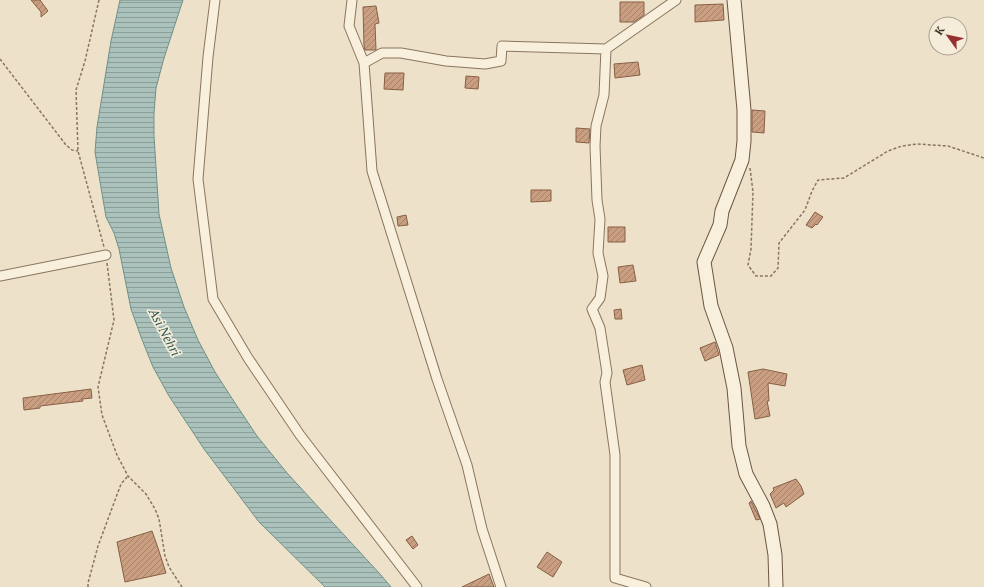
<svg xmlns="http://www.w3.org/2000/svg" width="984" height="587" viewBox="0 0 984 587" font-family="'PT Serif',serif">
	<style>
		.water { fill: url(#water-rules); stroke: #709088 }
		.building { fill: url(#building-hatch); stroke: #885f45 }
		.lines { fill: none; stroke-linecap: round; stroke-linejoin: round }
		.street-casing { stroke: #8a755e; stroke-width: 11 }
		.secondary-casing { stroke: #6c5641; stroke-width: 15 }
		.path { stroke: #8a755e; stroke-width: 1.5; stroke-dasharray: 3 2; stroke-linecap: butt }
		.street { stroke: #f8f0dd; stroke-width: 9 }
		.secondary { stroke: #f8f0dd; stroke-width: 13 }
		.labels { text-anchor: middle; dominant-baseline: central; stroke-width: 3.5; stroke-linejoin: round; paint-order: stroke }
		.water-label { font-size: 13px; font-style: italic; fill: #315a57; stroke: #f5edd9 }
	</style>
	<defs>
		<pattern id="water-rules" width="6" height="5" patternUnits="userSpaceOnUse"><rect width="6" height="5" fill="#aac2bb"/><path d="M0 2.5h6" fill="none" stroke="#8c9e98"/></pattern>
		<pattern id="building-hatch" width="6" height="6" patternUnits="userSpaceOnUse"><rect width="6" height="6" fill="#ca9f81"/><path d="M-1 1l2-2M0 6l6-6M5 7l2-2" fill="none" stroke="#a58269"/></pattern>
	</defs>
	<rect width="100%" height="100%" fill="#ede2c9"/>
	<path class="water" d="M120 0H183L164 58 156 88 154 113V136L159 214 171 268 184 307 198 340 215 372 233 400 257 436 287 473 380 574 391 587H325L259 522 204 449 169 396 153 367 141 337 131 309 119 249 114 233 106 217 95 152 97 127 111 41Z"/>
	<path class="building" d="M31 0H40L48 11 41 17V12Z
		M620 2H644V15L634 22H620Z
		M723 4 724 20 695 22V5Z
		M376 6 379 23 375 24 376 50H365L364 46 363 7Z
		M638 62 640 75 615 78 614 64Z
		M385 73H404L403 90 384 89Z
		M466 76 479 77 478 89 465 88Z
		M752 110 765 111 764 133 752 132Z
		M576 128 590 129 589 143 576 142Z
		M531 190H551V201L531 202Z
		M815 212 823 217 817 225 816 224 812 228 806 225Z
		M406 215 408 225 398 226 397 217Z
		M608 227H625V242H608Z
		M633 265 636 281 620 283 618 267Z
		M621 309 622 319H615L614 310Z
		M715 342 719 355 705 361 700 348Z
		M642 365 645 380 627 385 623 370Z
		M763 369 787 374 785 386 768 383 769 401H767L770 416 755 419 748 372Z
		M91 389 92 398 82 399 83 401 40 406V408L24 410 23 398Z
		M796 479 801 486 804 494 786 507 784 503 776 508 770 494 774 490 773 488Z
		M751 501 760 519 756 520 749 503Z
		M152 531 158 548 166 573 125 582 117 542Z
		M412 536 418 545 413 549 406 540Z
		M547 552 562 562 553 577 537 567Z
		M489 574 494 587H462Z"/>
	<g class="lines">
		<g class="street-casing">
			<path id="street" d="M215 0 208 57 198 179 213 299 248 358 300 435 417 587
				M352 0 349 26 364 63
				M606 49 604 95 596 126 595 146 597 200 600 219 598 253 603 276 600 298 595 305 592 309 600 328 607 373 605 382 615 455V578L646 587
				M0 276 106 255
				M501 587 482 529 467 465 437 379 372 171 364 63 382 53H401L446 61 485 64 501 61 502 46 606 49 676 0"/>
		</g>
		<g class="secondary-casing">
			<path id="secondary" d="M734 0 744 110V141L742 160 722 211 720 225 704 262 711 306 726 348 734 388 739 446 746 474 763 506 770 524 775 555 776 587"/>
		</g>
		<path class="path" d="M99 0 85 61 76 90 78 151 104 247
			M0 59 66 145 72 150 78 151
			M750 168 753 192 751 249 748 265 756 276H771L778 268 779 243 805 210 812 191 818 180 844 178 888 151 902 146 917 144 948 146 984 158
			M107 263 114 320 98 387 102 415 117 455 128 476 146 494 155 509 159 519 165 556 169 567 182 587
			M88 587V583L98 546 121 484 128 476"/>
		<use href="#street" class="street"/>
		<use href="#secondary" class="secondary"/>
	</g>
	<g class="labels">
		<g class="water-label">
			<text transform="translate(165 332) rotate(62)">Asi Nehri</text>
		</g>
	</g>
	<g transform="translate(948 36) rotate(303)"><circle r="19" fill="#f5edd9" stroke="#aba08f"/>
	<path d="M0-3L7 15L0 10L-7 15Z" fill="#973031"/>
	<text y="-6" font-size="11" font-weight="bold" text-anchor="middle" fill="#3b2d21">K</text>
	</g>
</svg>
